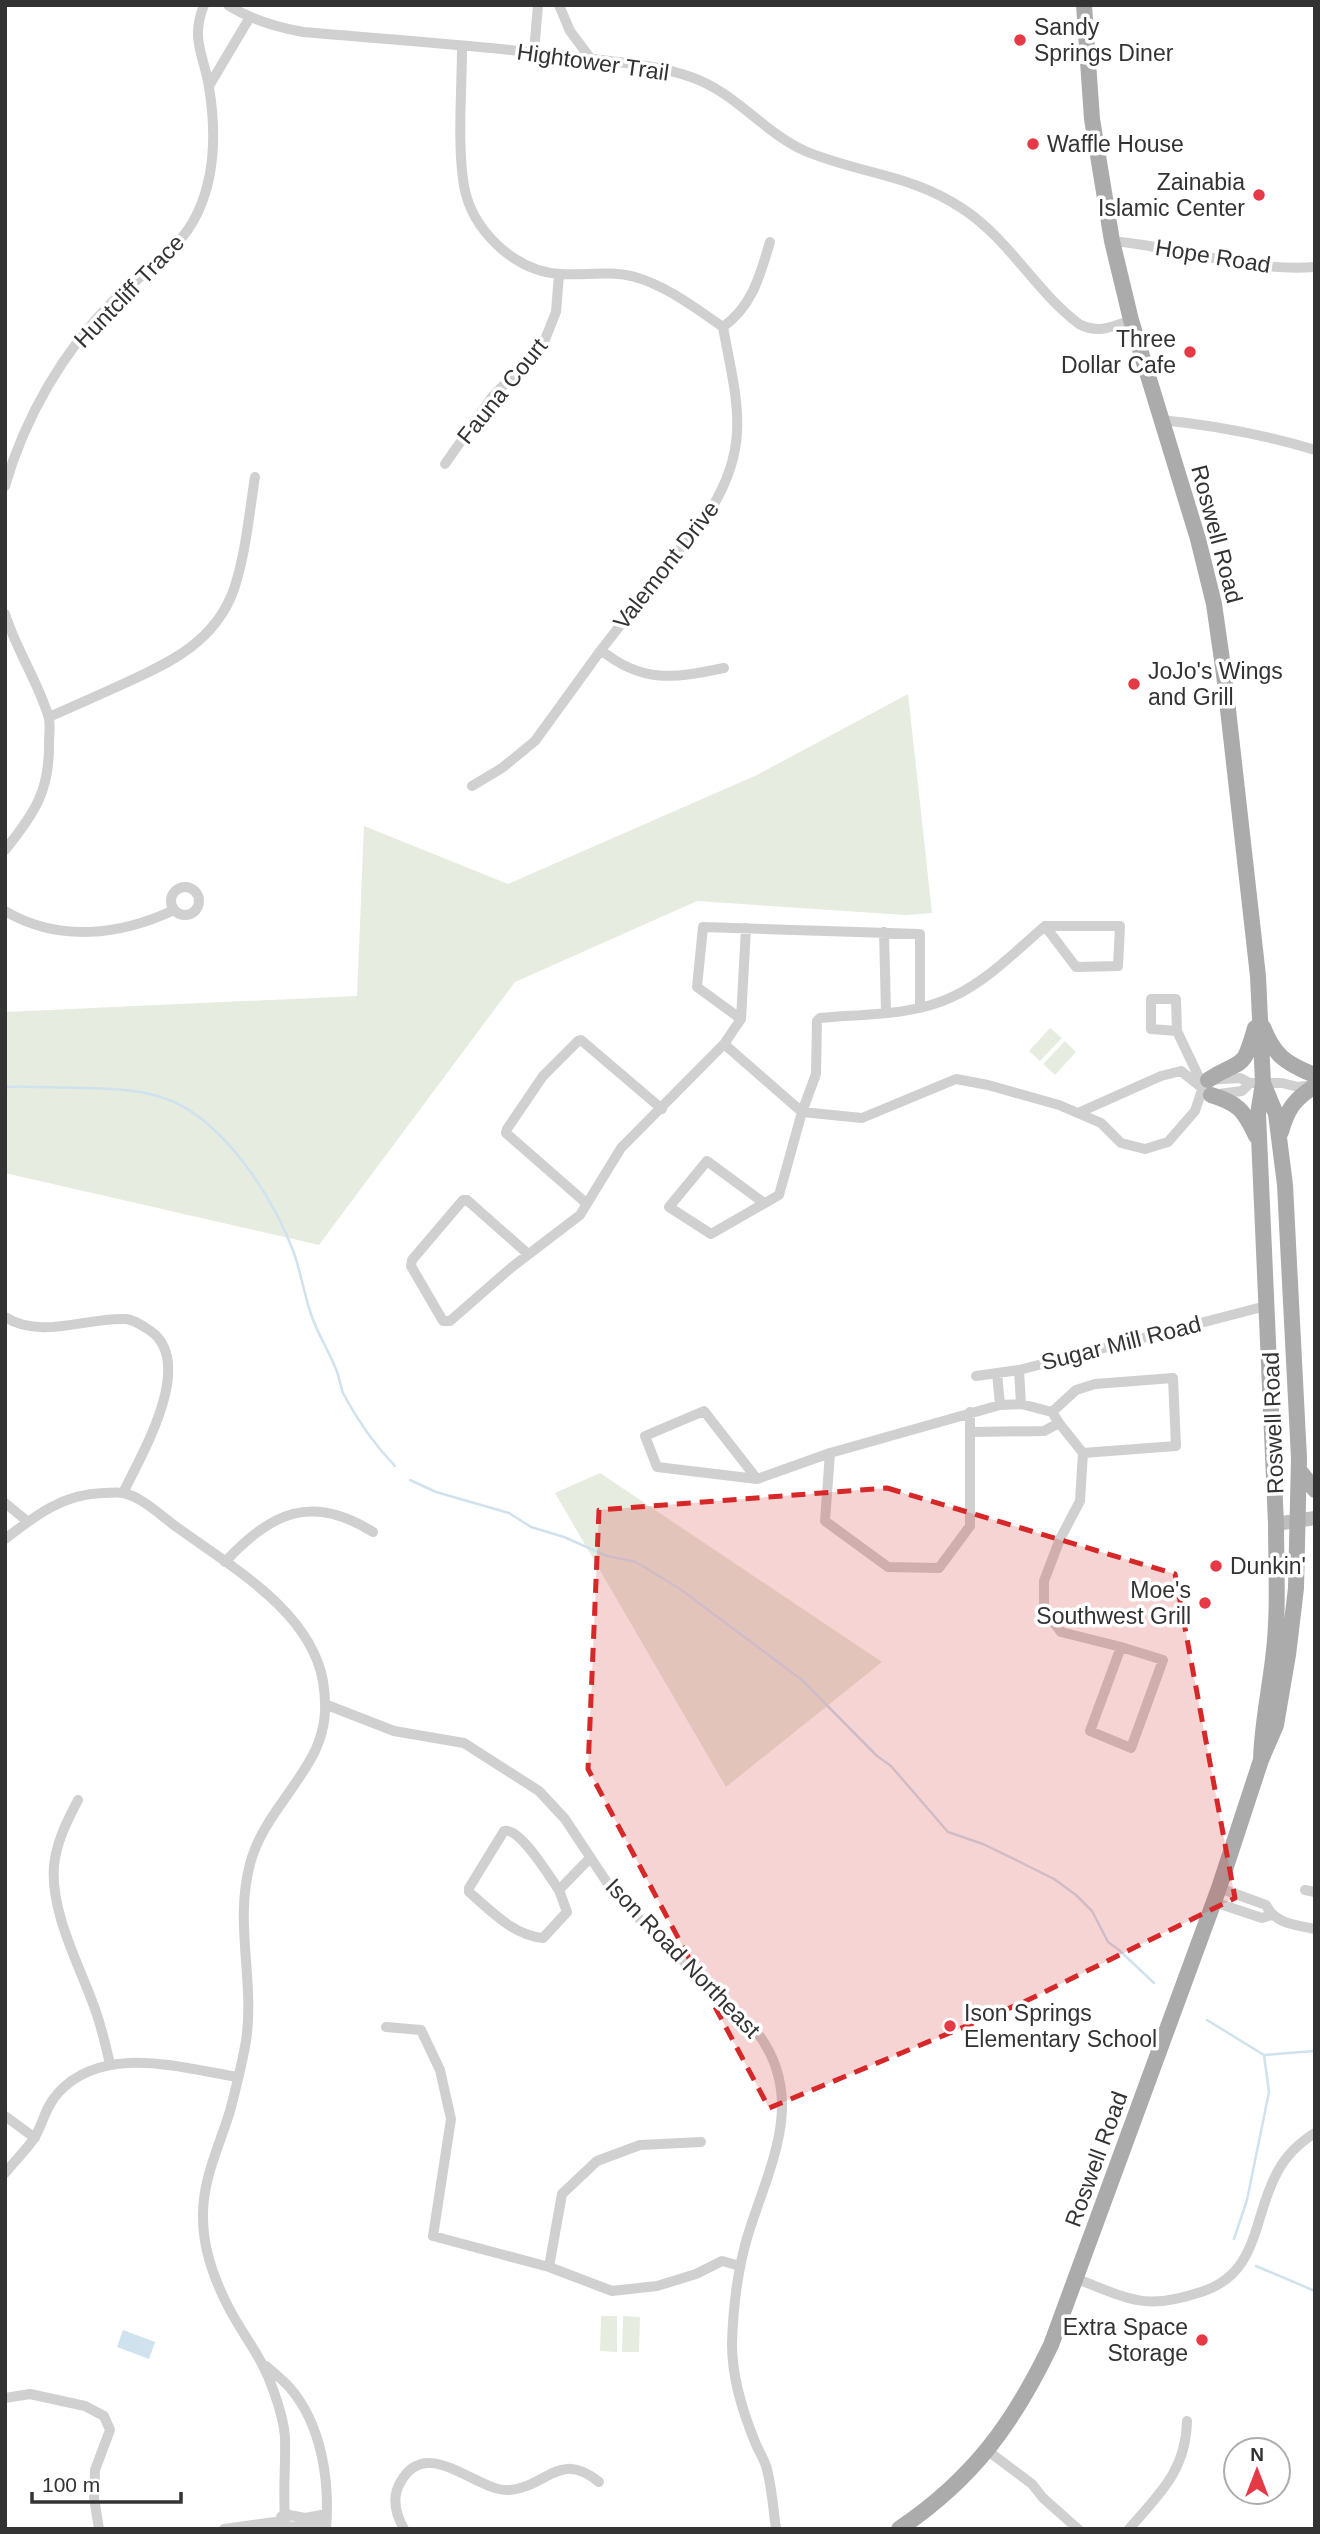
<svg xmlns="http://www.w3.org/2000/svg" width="1320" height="2534" viewBox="0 0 1320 2534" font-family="Helvetica,sans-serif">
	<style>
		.green { fill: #e6ecdf }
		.water { fill: #cfe2ee }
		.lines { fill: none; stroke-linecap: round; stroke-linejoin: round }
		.stream { stroke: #cfe2ee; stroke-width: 2.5 }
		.street { stroke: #d0d0d0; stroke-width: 10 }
		.secondary { stroke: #bdbdbd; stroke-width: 14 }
		.primary { stroke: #ababab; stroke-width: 16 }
		.marked { fill: #d62828; fill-opacity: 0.2; stroke: #d62828; stroke-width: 5; stroke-dasharray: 14 9; stroke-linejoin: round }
		.poi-dot { fill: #e63946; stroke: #fff; stroke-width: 2.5 }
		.labels { text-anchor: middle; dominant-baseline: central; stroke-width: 7; stroke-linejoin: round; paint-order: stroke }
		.poi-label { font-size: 23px; fill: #333; stroke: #fff; text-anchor: start }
		.street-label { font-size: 23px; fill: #333; stroke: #fff }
	</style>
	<rect width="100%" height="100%" fill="#fff"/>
	<path class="green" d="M908 694 932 913 905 915 697 901 515 982 319 1245 5 1173V1012L357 996 364 826 508 884 757 775Z
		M1050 1028 1062 1038 1040 1061 1029 1051Z
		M1065 1041 1076 1052 1055 1075 1043 1064Z
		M600 1473 882 1662 726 1787 555 1493Z
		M601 2316H617V2352L600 2351Z
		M623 2316 640 2317 639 2352H622Z"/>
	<path class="water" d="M123 2330 155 2342 149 2359 117 2347Z"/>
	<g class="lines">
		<path class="stream" d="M5 1087C32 1086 58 1088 85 1088 115 1089 145 1089 174 1102 227 1126 274 1199 294 1253 301 1273 304 1294 311 1314 317 1333 328 1349 335 1367 339 1375 340 1385 343 1393 357 1420 374 1444 395 1466
			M410 1480 436 1492 509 1513 531 1527 564 1537 607 1556 636 1562 680 1589 802 1680 877 1756 891 1766 948 1832 983 1844 1018 1861 1054 1879 1076 1895 1092 1911 1108 1942 1119 1950 1154 1983
			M1207 2020 1264 2055 1315 2051
			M1234 2239 1247 2200 1269 2092 1264 2055
			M1256 2266 1315 2291"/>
		<path class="street" d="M228 5C251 20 276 27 303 32 394 40 485 46 576 57 614 62 654 64 691 77 735 92 763 132 805 151 860 174 911 174 963 209 1009 239 1036 292 1079 324 1098 334 1112 327 1131 320
			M559 5 570 31 591 59
			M462 46C462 90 457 144 464 186 472 230 514 271 560 274 585 276 610 270 635 277 667 286 695 308 723 327 736 399 752 443 711 509L601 650 535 741 502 768 472 786
			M534 52 538 5
			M209 86 250 17
			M1112 241C1180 247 1246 272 1315 267
			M723 327C753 305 760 275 770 242
			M1161 420C1213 425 1265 435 1315 450
			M445 464 492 397 535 354 544 342 556 312 559 274
			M5 486C25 417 63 351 114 300 143 272 181 250 198 212 216 173 216 130 209 87 204 55 190 40 204 5
			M5 614C16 649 37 680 48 715 51 723 49 733 49 742 50 790 35 813 5 850
			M601 650C642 684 675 678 724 668
			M49 717C74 706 99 695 123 684 170 663 216 641 234 589 246 553 249 514 255 477
			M171 901a14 14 0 1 1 28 0a14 14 0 1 1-28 0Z
			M5 911C59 943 121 935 174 910
			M884 932 886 1012
			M741 1019 697 987 703 927 920 934V1007
			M1177 1031 1176 999H1151V1029L1177 1031 1203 1086
			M724 1044 802 1112 862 1118 956 1079 988 1085 1059 1105 1101 1123 1121 1143 1145 1149 1168 1142 1195 1111 1203 1087 1208 1080 1240 1078 1250 1083H1282L1298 1087 1313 1085
			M1078 1113 1161 1076 1181 1071 1211 1095 1242 1091 1250 1083
			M586 1203 506 1133 507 1129 543 1076 578 1041 581 1040 662 1109
			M764 1203 707 1161 669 1207 711 1234 779 1195 802 1112 816 1074 817 1021 820 1018C862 1014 913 1016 952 997 987 981 1016 951 1045 926H1120L1118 966 1076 967 1045 926
			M528 1254 467 1200H463L412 1260 411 1266 443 1321H450L512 1267 580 1215 621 1148 724 1044 741 1019 746 928
			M5 1317C42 1340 86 1317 126 1319 134 1320 140 1324 146 1328 200 1358 141 1455 123 1493
			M1019 1370 1021 1404
			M997 1373 1000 1405
			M976 1376 1019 1370 1266 1306
			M1052 1412 1076 1390 1095 1384 1173 1378 1176 1446 1083 1453
			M971 1432 1044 1431 1059 1423 1083 1453 1080 1501 1060 1539 1044 1581V1609L1061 1632 1121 1647 1163 1660 1131 1748 1090 1731 1121 1647
			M830 1453 825 1521 888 1567 939 1568 970 1526V1412
			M757 1479 704 1411 645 1436 657 1467 757 1479 830 1453 1000 1405 1021 1404 1052 1412 1059 1423
			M5 1503 27 1521
			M5 1539C36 1515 63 1494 103 1493 109 1493 117 1492 123 1493 143 1497 162 1517 178 1528 233 1568 310 1611 323 1681 327 1707 326 1727 315 1751 296 1790 261 1821 250 1864 234 1923 255 1982 246 2041 242 2064 236 2088 230 2111 219 2147 202 2180 203 2218 203 2250 216 2284 231 2312 247 2341 263 2359 274 2392 279 2406 284 2423 285 2437 286 2468 282 2498 286 2529
			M225 1562C270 1513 311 1493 373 1532
			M327 1705 394 1731 464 1743 539 1791 565 1819 606 1881 626 1906 756 2031C809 2099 768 2168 747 2238 737 2273 733 2308 732 2344 732 2378 742 2410 755 2442 758 2450 763 2457 766 2466 772 2486 773 2508 776 2529
			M78 1800C67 1821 56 1843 54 1866 50 1913 81 1968 96 2012 102 2029 106 2047 110 2064
			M1219 1888 1266 1905C1275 1924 1296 1925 1315 1929
			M559 1890 567 1912 543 1938C513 1935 491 1911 469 1892V1888L504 1831C520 1827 549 1876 559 1890L590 1858
			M1305 1890 1315 1892
			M1214 1902 1262 1918 1271 1915
			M386 2027 421 2030 440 2070 451 2119 433 2236 549 2267 612 2291 657 2286 696 2274 722 2261 740 2266
			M5 2116 35 2138
			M5 2173C14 2162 25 2151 33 2140 44 2124 43 2110 58 2093 103 2043 181 2068 238 2077
			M549 2267 562 2194 597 2161 640 2145 701 2142
			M1077 2279C1130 2299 1144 2311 1201 2292 1261 2273 1252 2216 1278 2171 1287 2154 1299 2143 1315 2133
			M266 2366C274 2373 283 2380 290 2388 322 2425 330 2482 326 2529
			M5 2398 30 2394 85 2406 104 2416 110 2430 95 2470 94 2498 99 2529
			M988 2451 1032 2484 1043 2498 1078 2529
			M281 2517 284 2514 305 2518 327 2514
			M224 2529 275 2522 286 2527 326 2523
			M404 2529C396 2515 391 2499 400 2483 427 2433 477 2493 510 2490 548 2486 559 2450 599 2482
			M1129 2529C1159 2494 1186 2471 1187 2421"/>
		<path class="secondary" d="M1276 1524 1315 1518"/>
		<path class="primary" d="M1084 5 1092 119 1112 241 1131 320 1198 539 1214 604 1224 674 1258 976 1263 1083 1258 1114 1276 1524C1276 1569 1279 1614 1273 1659 1269 1693 1262 1725 1261 1760
			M1263 1027C1274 1055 1285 1063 1312 1074
			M1208 1080C1243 1057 1242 1074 1255 1028
			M1211 1095C1238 1103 1244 1110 1256 1136
			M1281 1132C1287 1110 1294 1099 1315 1086
			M1299 1470 1315 1490
			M899 2529C973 2479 1013 2424 1051 2345L1219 1888 1261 1760 1276 1725 1288 1655 1296 1588 1299 1458 1285 1185 1276 1114 1263 1083"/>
	</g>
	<path class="marked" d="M887 1488 1175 1574 1235 1898 1024 2002 769 2108 588 1769 599 1510Z"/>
	<g class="poi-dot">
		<circle cx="1020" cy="40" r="7"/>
		<circle cx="1033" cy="144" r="7"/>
		<circle cx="1259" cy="195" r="7"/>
		<circle cx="1190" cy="352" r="7"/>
		<circle cx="1134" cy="684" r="7"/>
		<circle cx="1216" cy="1566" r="7"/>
		<circle cx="1205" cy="1603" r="7"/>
		<circle cx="950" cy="2026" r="7"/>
		<circle cx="1202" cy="2340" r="7"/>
	</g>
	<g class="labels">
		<g class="poi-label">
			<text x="1034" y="27">Sandy<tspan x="1034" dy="26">Springs Diner</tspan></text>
			<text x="1047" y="144">Waffle House</text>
			<text x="1245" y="182" text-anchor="end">Zainabia<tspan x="1245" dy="26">Islamic Center</tspan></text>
			<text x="1176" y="339" text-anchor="end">Three<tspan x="1176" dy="26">Dollar Cafe</tspan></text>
			<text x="1148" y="671">JoJo's Wings<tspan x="1148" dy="26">and Grill</tspan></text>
			<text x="1230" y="1566">Dunkin'</text>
			<text x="1191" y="1590" text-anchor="end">Moe's<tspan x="1191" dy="26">Southwest Grill</tspan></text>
			<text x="964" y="2013">Ison Springs<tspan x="964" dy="26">Elementary School</tspan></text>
			<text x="1188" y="2327" text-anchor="end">Extra Space<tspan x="1188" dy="26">Storage</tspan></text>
		</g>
		<g class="street-label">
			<text transform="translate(593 62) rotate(8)">Hightower Trail</text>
			<text transform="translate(1213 256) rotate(9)">Hope Road</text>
			<text transform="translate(129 291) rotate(-46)">Huntcliff Trace</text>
			<text transform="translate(502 391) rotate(-51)">Fauna Court</text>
			<text transform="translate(1217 534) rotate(75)">Roswell Road</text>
			<text transform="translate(666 565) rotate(-52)">Valemont Drive</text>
			<text transform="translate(1121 1343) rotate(-14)">Sugar Mill Road</text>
			<text transform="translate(1273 1423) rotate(-92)">Roswell Road</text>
			<text transform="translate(683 1958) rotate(46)">Ison Road Northeast</text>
			<text transform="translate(1096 2159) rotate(-70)">Roswell Road</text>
		</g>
	</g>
	<rect width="1320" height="2534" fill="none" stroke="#333333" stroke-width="14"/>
	<g transform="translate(1257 2471)"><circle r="33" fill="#ffffff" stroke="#adadad" stroke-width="2"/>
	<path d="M0-5L12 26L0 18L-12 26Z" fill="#e63946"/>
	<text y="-10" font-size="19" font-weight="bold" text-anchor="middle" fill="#333333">N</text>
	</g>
	<path d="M32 2492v10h149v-10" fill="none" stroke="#333333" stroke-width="3.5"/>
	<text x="42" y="2492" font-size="21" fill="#333333" stroke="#ffffff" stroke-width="5" paint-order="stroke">100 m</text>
</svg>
